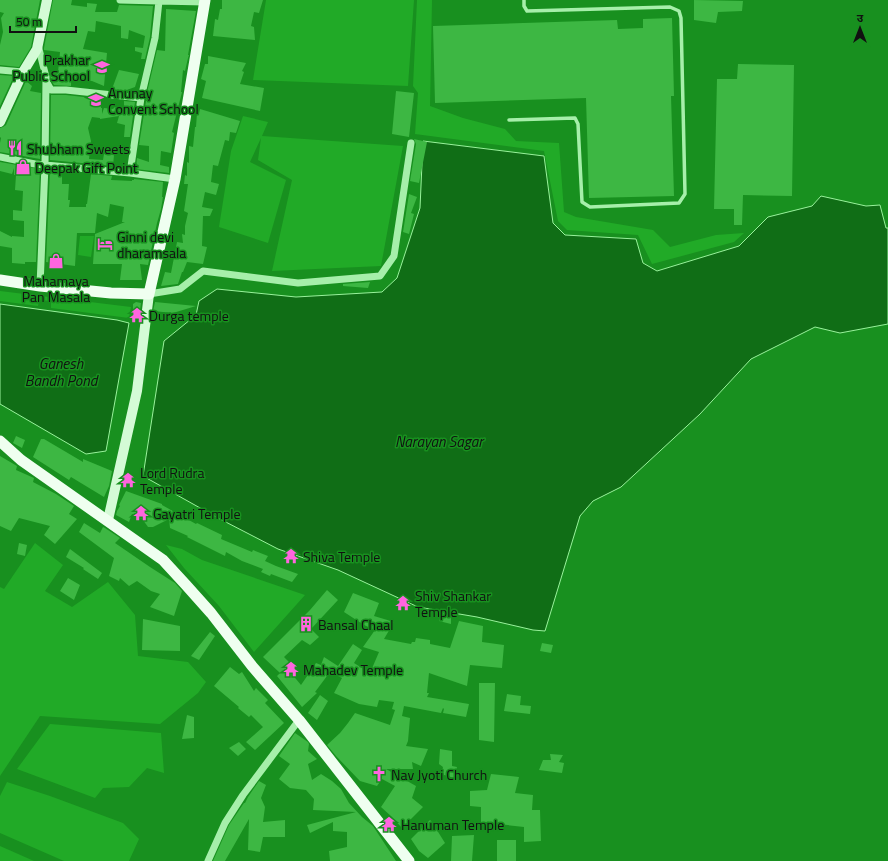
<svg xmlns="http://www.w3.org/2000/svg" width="888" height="861" viewBox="0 0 888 861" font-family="'Titillium Web','Noto Sans Devanagari',sans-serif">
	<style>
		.green { fill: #21aa27 }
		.water { fill: #106e16; stroke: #99f29c }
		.building { fill: #3db743 }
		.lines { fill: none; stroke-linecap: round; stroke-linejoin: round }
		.lane { stroke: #a6efaa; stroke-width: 3.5 }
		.street { stroke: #a6efaa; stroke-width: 7 }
		.secondary { stroke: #d4fbd6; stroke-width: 10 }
		.primary { stroke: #effff0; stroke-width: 11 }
		.labels { text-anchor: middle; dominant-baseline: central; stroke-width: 3; stroke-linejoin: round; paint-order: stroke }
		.poi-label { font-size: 14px; fill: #111; stroke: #18901f; text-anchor: start }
		.water-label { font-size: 15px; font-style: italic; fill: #111; stroke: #18901f }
	</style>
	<rect width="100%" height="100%" fill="#18901f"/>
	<path class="green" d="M266 0H414L408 86 253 80Z
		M417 0H432L430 106 463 118 505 129 516 141 559 143 564 212 576 217 653 230 670 247 716 235 744 233 734 242 652 264 638 235 567 230 558 221 544 151 415 134 418 93 413 86Z
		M243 116 268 122 262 136 403 146 381 266 272 271 292 180 258 160 261 138 250 162 286 180 268 243 219 227 231 151Z
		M80 236H94L91 257 78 255Z
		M0 291 131 307 129 318 51 308V301L39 300 38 306 0 301Z
		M35 543 63 565 45 591 72 607 108 582 135 615 138 656 188 662 206 682 198 693 160 724 40 716 0 776V587L4 589Z
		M166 545 182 549 202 560 305 595 254 652 219 606 184 568Z
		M50 724 161 733 164 773 147 768 129 787 103 788 95 798 17 769Z
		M7 782 50 796 123 823 139 839 129 861H64L0 833V796Z
		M0 846 34 861H0Z"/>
	<path class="water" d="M423 141 544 156 553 223 565 235 636 239 643 263 657 271 739 246 768 217 812 206 821 196 866 206 880 205 886 228H888V324L840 333 815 327 751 359 700 414 621 487 593 501 580 516 545 631 533 630 477 617 418 607 338 570 278 549 218 518 143 476 164 341 196 315 199 301 217 289 296 297 382 292 397 278 420 208Z
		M0 304 117 320 129 323 106 451 86 454 0 404Z"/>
	<path class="building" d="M0 0H40L31 47 19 67 0 65V45L3 32 1 18 4 13 0 12Z
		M53 0H72L71 5 87 7V3L97 4 95 12H117L119 5 153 6 150 37 145 59H141L142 53 135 51V47L143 48 145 36 129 30 128 39 121 38V26L96 21 95 32 88 31 83 49 107 53 104 86 92 81 71 80V86L54 85 51 80 50 72H58L60 52 44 50V48Z
		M222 0H263L259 13 254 12 251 26 254 27 255 40 213 36 215 19 218 20 220 9H222Z
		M694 0 743 1 742 11 718 12 716 23 694 20Z
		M166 9 196 11 188 55H189L188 58 185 71 183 70 181 92H182L172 132 174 133 171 153 161 151 160 165 169 167V173L136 169 137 158 149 162V146L139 145 146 101H147L146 97 157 50 165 51Z
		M672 18 674 96H671L674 196 589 198 586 98 435 103 433 26 617 20 618 29 643 28V19Z
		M208 56 246 63 242 71 244 72 240 84 264 88 260 111 202 98 206 81 201 79 205 64H208Z
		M738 64 794 65 792 196 743 195 742 225H734V209H714L717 79H737Z
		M119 70 139 74 135 87 124 91 112 89Z
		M0 75 14 76 0 106Z
		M26 81 32 86 30 91 41 93 40 159 0 152V143L1 138 0 137V128L3 127 6 125Z
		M396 91 414 93 409 137 392 134Z
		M51 95H66L101 99V108H102V114L104 108 113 109 115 107H124V101L135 102 130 137H124L125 125 117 123 119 116 100 119V118L92 117 88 128 91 141 89 159 103 160 104 154 114 155 113 166 50 160Z
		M200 109 240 121 236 133 230 132 229 141 225 140 218 166 213 165 211 182 219 184 216 195 205 192 202 207 213 209 210 216H203L202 246 207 247 203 264 187 262 183 272H182L178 284 161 286 165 272 171 273 177 242 183 243 182 234 185 235V226L188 213 184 211 188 184H184L185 175 187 176V162L189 163V146L193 147 195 127H196L197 113H199Z
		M414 139 427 142 419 183 410 181 416 144Z
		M0 162 40 169 36 262H25V264L12 263V248L0 246V231L12 237V236L24 237V221L13 220V210L22 211 23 191 15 190 16 175H14V168L12 174 0 171Z
		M50 170 62 172V184H69L68 200H70L69 207H86V204H87L91 174 112 176 111 180 132 181V180H134V179L163 182 162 197H163L161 209 157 223 148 265 140 264 142 280H120L122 264H93L95 234 125 222H122L124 207 110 204 108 217 97 213 95 233H77L75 266 46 262Z
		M409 194 417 197 411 213 414 214 409 234 403 232Z
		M370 282 368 288 343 286V284Z
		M136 302 141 303 139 318 131 319 133 311V304Z
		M155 302 196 306 173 313 153 311Z
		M16 436 25 440 22 448 13 443Z
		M41 439H44L83 462V459L112 471 109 486 104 497 71 477 69 480 33 457Z
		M0 456 17 466 16 470 34 478 33 482 56 494 74 506 69 514 77 519 55 544 44 535 50 526 19 518 11 531 0 526Z
		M126 491 162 504V505L196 524 197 523 222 535 221 539 252 552 253 550 268 556 265 561 276 566 298 574 292 582 271 574 270 576 261 572 263 569 242 561 226 552 225 556 187 537 188 536 170 528 169 519 153 527H148L143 520 132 514 129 522 116 515 117 511 120 506 119 505Z
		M84 523 100 533 103 527 105 528 120 538 115 543 150 567 175 583 182 591 174 616 150 607 160 594 151 591 137 581 129 586 120 578 119 581 109 576 114 558 79 532Z
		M19 543 27 545 25 556 17 554Z
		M70 549 102 573 98 579 83 569 84 568 66 557Z
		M68 578 80 585 74 600 60 591Z
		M327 590 338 600 311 629 319 637 310 645 302 640 284 657 296 669 291 673 301 685 316 663 321 665 324 657 338 666 353 644 362 650 354 663 370 673 379 652 363 647 375 630 364 625 344 612 353 593 379 603 374 616 394 622 384 639 411 644 412 642H415L416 638 430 640V644L450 648 459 621 483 626 482 642 504 645 502 668 470 665 467 686 429 673 427 693H429L427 697 469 704 466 717 443 713 444 709 443 708 441 713 404 706 402 716 410 718 408 741 406 746 428 749 421 766 412 762 413 769H386L416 786 412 798 423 807 402 828 392 817 381 807 395 786 382 779 377 786 360 781 336 756 327 745 340 733 348 723 355 713 390 725 395 710 392 709 394 702 379 700 377 707 359 704 334 693 342 678 330 672 315 692 317 693 302 707 277 676 280 673 263 657 310 610Z
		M441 612 451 614V624L439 621Z
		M143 619 180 626V651L142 650Z
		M210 632 215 636 199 660 191 656Z
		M542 643 553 645 551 653 540 651Z
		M230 667 239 674 242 672 254 691 256 688 268 700 265 703 284 723 255 750 246 742 263 727 251 715 249 717 238 708 239 707 214 686Z
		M479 683H495L494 742 479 740Z
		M507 694 521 696 520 705 531 706 530 714 504 711Z
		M320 695 328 701 317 720 308 713Z
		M187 715 194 717V738L182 739Z
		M295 733 308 742 309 744 308 751 317 759 308 764 312 780 321 774 332 781 341 789 349 803 362 817 373 826 396 861H330L329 851 347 847V832L333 831V822L310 833 307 825 356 812 313 810 314 799 306 790 290 788 279 779 290 764 279 756Z
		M239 742 246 749 238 756 229 748Z
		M440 749 452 751V766L457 767 454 778 441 774 443 767 439 764Z
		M550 754 563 755 559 762 564 763 562 773 539 770 543 760H551Z
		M491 774 519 777 515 793 533 795 532 810H540L541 841 524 842V827L481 822V807L470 806V791L487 790Z
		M259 781 266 785 261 798 265 807 263 822 285 820V837H263L260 852 248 850 249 819 225 861H213L229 825 244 803H245L248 797Z
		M430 820 436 826 435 827 445 843 428 858 419 851 411 839Z
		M474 835 472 861H451L452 836Z
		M497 840H516V861H497Z"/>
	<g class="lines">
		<path class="lane" d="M509 120 575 118 578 124 582 202 590 207 679 203 685 194 681 18 679 11 670 7 527 11 524 6V0"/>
		<path class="street" d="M120 0 159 1
			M38 45 46 77 45 165 40 286
			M0 70 23 72
			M46 81 51 90H66L141 98 130 173
			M141 98 155 38 159 1 205 2
			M0 157 35 164 130 173 175 179
			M149 294 180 289 203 271 298 283 380 276 394 256 411 143
			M208 861 225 823 243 795 299 720"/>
		<path class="secondary" d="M0 122 23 72 37 49 47 0
			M108 520 137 391 149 294"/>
		<path class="primary" d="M0 280 40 286 111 293 149 294 175 179 205 0
			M0 441 21 460 163 560 186 585 211 613 252 666 299 720 409 861"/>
	</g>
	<defs>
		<g id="school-bare" transform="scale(1.2)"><path d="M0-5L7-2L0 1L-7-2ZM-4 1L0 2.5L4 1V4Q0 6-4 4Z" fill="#ff65df" stroke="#18901f" stroke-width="2.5" paint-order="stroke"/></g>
		<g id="restaurant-bare" transform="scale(1.2)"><path d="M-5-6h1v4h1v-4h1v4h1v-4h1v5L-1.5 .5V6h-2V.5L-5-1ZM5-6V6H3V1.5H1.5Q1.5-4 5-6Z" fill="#ff65df" stroke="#18901f" stroke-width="2.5" paint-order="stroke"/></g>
		<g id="shop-bare" transform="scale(1.2)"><path d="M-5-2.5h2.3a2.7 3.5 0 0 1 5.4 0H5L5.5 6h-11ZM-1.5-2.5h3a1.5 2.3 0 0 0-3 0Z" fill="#ff65df" stroke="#18901f" stroke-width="2.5" paint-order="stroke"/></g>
		<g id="hotel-bare" transform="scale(1.2)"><path d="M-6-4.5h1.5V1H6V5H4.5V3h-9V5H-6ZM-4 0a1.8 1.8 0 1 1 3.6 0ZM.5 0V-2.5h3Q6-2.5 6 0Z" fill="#ff65df" stroke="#18901f" stroke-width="2.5" paint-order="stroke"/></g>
		<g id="temple-bare" transform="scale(1.2)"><path d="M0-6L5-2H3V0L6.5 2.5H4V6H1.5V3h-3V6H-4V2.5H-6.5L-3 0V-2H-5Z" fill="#ff65df" stroke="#18901f" stroke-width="2.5" paint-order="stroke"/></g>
		<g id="building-bare" transform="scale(1.2)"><path d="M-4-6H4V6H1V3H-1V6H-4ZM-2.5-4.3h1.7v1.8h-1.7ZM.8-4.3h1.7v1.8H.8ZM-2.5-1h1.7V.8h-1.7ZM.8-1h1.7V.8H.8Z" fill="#ff65df" stroke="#18901f" stroke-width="2.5" paint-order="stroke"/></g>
		<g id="church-bare" transform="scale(1.2)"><path d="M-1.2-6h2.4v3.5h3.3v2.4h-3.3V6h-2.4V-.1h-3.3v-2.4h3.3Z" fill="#ff65df" stroke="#18901f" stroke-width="2.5" paint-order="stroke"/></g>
	</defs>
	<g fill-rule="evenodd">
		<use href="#school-bare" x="102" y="67"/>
		<use href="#school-bare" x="96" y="100"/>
		<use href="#restaurant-bare" x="15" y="148"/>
		<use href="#shop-bare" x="23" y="167"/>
		<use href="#hotel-bare" x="105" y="244"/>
		<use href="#shop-bare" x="56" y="261"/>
		<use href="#temple-bare" x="137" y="315"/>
		<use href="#temple-bare" x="128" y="480"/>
		<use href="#temple-bare" x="141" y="513"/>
		<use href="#temple-bare" x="291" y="556"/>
		<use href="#temple-bare" x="403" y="603"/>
		<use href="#building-bare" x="306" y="624"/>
		<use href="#temple-bare" x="291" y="669"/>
		<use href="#church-bare" x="379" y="774"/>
		<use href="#temple-bare" x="389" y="824"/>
	</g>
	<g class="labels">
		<g class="poi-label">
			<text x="90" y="59" text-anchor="end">Prakhar<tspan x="90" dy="16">Public School</tspan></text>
			<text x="108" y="92">Anunay<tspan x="108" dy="16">Convent School</tspan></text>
			<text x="27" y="148">Shubham Sweets</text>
			<text x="35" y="167">Deepak Gift Point</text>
			<text x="117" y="236">Ginni devi<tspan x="117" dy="16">dharamsala</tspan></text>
			<text x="56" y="280" text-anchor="middle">Mahamaya<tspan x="56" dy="16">Pan Masala</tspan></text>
			<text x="149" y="315">Durga temple</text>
			<text x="140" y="472">Lord Rudra<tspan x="140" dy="16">Temple</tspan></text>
			<text x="153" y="513">Gayatri Temple</text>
			<text x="303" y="556">Shiva Temple</text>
			<text x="415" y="595">Shiv Shankar<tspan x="415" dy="16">Temple</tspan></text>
			<text x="318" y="624">Bansal Chaal</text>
			<text x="303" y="669">Mahadev Temple</text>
			<text x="391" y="774">Nav Jyoti Church</text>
			<text x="401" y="824">Hanuman Temple</text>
		</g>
		<g class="water-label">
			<text x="61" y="363">Ganesh<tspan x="61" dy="17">Bandh Pond</tspan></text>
			<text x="439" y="441">Narayan Sagar</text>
		</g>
	</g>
	<g transform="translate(860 28)" stroke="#18901f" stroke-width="3" paint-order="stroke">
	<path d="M0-3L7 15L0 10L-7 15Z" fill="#111111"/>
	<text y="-6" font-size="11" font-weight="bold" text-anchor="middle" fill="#111111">उ</text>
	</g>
	<path d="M10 26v6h66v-6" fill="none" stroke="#111111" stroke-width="2"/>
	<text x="16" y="26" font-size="12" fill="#111111" stroke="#18901f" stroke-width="3" paint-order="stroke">50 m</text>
</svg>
